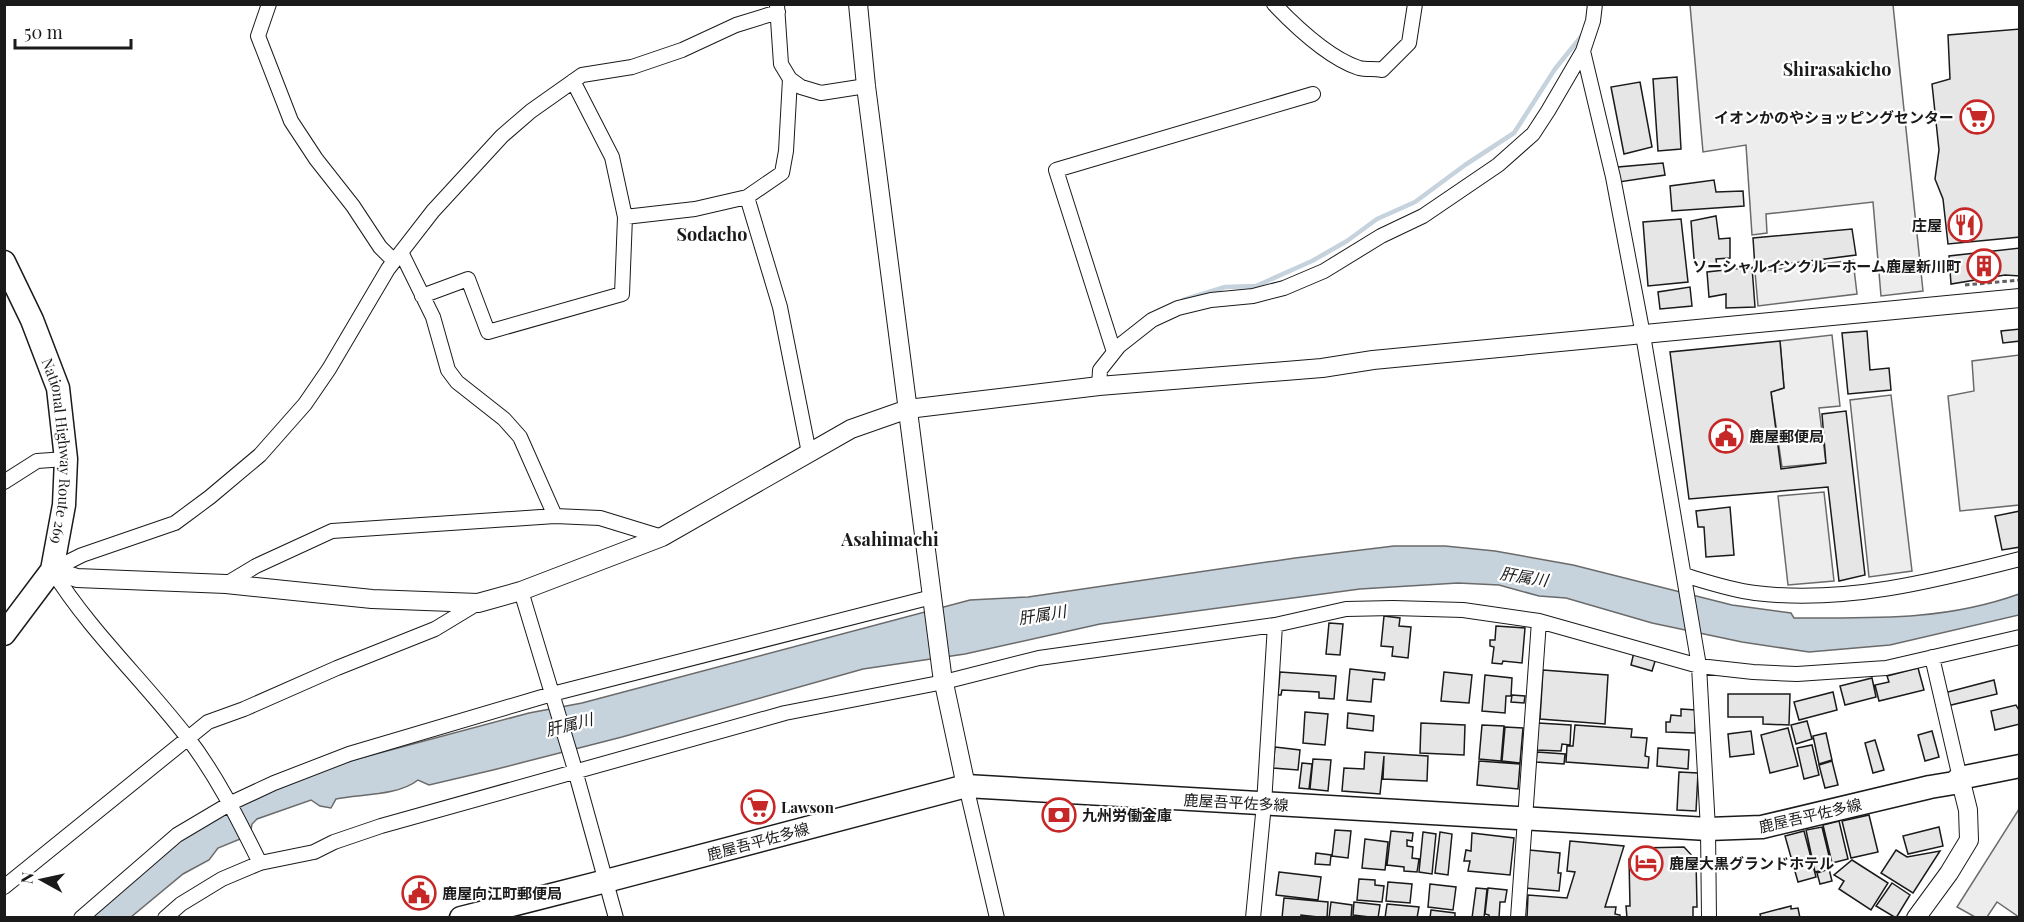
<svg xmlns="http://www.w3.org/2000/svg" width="2024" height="922" viewBox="0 0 2024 922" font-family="'Playfair Display','Noto Sans JP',serif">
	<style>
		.parking { fill: #ededed; stroke: #6a6a6a; stroke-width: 1.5 }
		.water { fill: #c6d2dc; stroke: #6a6a6a; stroke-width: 1.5 }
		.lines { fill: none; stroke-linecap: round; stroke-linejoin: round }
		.stream { stroke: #c6d2dc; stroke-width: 4.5 }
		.building { fill: #e6e6e6; stroke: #1a1a1a; stroke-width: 1.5 }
		.minor-casing { stroke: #1a1a1a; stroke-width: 16 }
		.tertiary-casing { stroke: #1a1a1a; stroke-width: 20 }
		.primary-casing { stroke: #1a1a1a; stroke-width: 25 }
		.trunk-casing { stroke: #1a1a1a; stroke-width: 25 }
		.path { stroke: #5f5f5f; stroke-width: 3; stroke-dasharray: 4.5 3; stroke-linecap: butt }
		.minor { stroke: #fff; stroke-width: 14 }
		.tertiary { stroke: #fff; stroke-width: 18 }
		.primary { stroke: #fff; stroke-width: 22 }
		.trunk { stroke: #fff; stroke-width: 22 }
		.labels { text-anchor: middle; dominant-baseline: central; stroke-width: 4.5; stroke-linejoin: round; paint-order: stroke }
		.poi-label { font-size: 15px; font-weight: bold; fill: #1a1a1a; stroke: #fff; text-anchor: start }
		.street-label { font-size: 15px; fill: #1a1a1a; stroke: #fff }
		.water-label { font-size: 16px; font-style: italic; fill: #1a1a1a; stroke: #fff }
		.quarter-label { font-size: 18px; font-weight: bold; fill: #1a1a1a; stroke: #fff }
	</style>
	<rect width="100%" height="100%" fill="#fff"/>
	<path class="parking" d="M1690 5H1893L1923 291 1881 296 1873 202 1766 214 1767 233 1752 235 1746 145 1703 152Z
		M1853 260 1857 294 1758 306 1755 272Z
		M1832 335 1840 406 1819 408 1826 463 1782 467 1771 392 1784 388 1780 341Z
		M2019 355V505L1960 511 1948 396 1974 391 1972 361Z
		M1891 395 1912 571 1869 577 1850 400Z
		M1824 492 1834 581 1788 585 1778 496Z
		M2019 809V917L1997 902 1987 917H1975L1957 907Z"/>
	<path class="water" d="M1394 546H1445L1495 551 1573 565 1732 605 1791 613 1794 618C1873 618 1944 621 2019 594V615L1890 645 1809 652 1742 642 1652 623 1566 598 1539 596 1499 585 1458 583 1360 589 1100 624 965 654 863 669 622 737 493 770 429 785 418 780C398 796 360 794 336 799L331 808 320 806 311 800 257 819 252 824 250 835 218 848 209 860 183 874 131 917 90 918 178 841 214 819 272 789 353 760 529 713 582 703 970 600 1028 597 1295 558Z"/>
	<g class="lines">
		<path class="stream" d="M1183 300 1225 287 1256 286 1312 261 1347 241 1377 219 1415 202 1465 165 1514 133 1555 69 1584 33"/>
	</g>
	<path class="building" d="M2020 29V237L1948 244 1943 199 1935 179 1939 150 1932 84 1950 79 1948 35Z
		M1677 77 1681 149 1658 151 1653 79Z
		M1640 82 1652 147 1624 154 1611 87Z
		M1663 163 1665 175 1619 182 1618 167Z
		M1714 180 1716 192 1743 191 1744 206 1672 211 1670 186Z
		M1716 216 1719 239 1730 238V258L1716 259 1717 266 1697 267 1694 258 1691 221Z
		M1681 219 1688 282 1648 286 1643 222Z
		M1852 229 1856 255 1755 268 1753 238Z
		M2020 248V276L2005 275 1951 284 1949 256Z
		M1752 267 1755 307 1726 308V294L1709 297 1707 272Z
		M1690 287 1692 306 1660 309 1658 292Z
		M2020 329V341L2003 343 2001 331Z
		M1867 331 1870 370 1889 368 1891 390 1848 394 1842 333Z
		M1780 341 1784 388 1771 392 1781 469 1826 463 1822 414 1846 411 1865 575 1839 581 1828 487 1689 499 1670 352Z
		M1730 507 1734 555 1706 557 1704 527H1698L1696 511Z
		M2020 511V547L2002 550 1995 516Z
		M1384 616 1400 618 1399 626 1411 627 1408 658 1392 656 1393 647 1381 646Z
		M1329 623 1343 624 1340 655 1326 654Z
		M1496 626 1525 628 1522 663 1503 661 1502 664 1492 663 1494 647 1490 646V640H1495Z
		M1634 652 1656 658 1652 671 1631 665Z
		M1918 668 1924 690 1879 701 1875 685 1889 682 1887 676Z
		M1350 669 1385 673 1384 680 1373 679 1371 702 1347 700Z
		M1543 670 1608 675 1605 724 1540 719Z
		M1280 672 1336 676 1334 699 1319 698V692L1282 690 1281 695H1278Z
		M1444 672 1472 675 1469 703 1441 701Z
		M1485 675 1512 678 1511 696H1506L1505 713 1482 711Z
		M1872 678 1876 697 1845 705 1840 686Z
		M1994 680 1997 694 1947 706 1944 693Z
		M1833 692 1837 710 1799 720 1794 702Z
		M1728 694H1790L1789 725 1763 724V717H1728Z
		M1512 695 1525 696 1524 703 1511 702Z
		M2016 705 2020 712V724L1995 730 1991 711Z
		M1681 709 1696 710 1695 733 1666 732V722H1670L1671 715 1681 716Z
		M1305 712 1328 714 1325 745 1303 743Z
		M1348 713 1374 716 1373 731 1347 728Z
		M1807 721 1812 739 1796 744 1791 725Z
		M1421 723 1465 725 1464 755 1420 753Z
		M1538 723 1571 725 1570 745 1562 744 1561 751 1536 750Z
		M1482 725 1504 726 1501 761 1479 759Z
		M1575 725 1632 729 1631 737 1647 738 1645 756 1649 757 1648 768 1566 762 1567 746H1573Z
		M1505 727 1523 728 1520 763 1502 761Z
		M1788 728 1798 766 1770 773 1761 735Z
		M1751 731 1754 754 1730 757 1728 734Z
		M1932 731 1939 757 1925 761 1918 735Z
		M1826 733 1832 760 1819 764 1813 736Z
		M1875 740 1884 770 1873 773 1865 743Z
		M1812 745 1819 775 1804 779 1797 748Z
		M1275 747 1300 750 1298 770 1273 768Z
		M1658 748 1689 750 1688 769 1657 766Z
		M1365 752 1428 756 1427 781 1383 779 1384 756 1380 794 1342 791 1344 768 1364 769Z
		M1537 752 1565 754 1564 764 1536 762Z
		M1313 759 1331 760 1328 791 1310 789Z
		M1479 761 1520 764 1518 789 1477 785Z
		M1832 761 1838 785 1825 788 1819 765Z
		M1302 763 1312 764 1309 789 1299 788Z
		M1679 772 1698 773 1696 811 1677 810Z
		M1869 815 1878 852 1851 858 1842 821Z
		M1839 821 1848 859 1832 863 1823 825Z
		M1822 827 1831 864 1822 866 1823 870 1815 872 1806 830Z
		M1939 827 1943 846 1908 854 1903 836Z
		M1335 830 1351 831 1348 858 1332 856Z
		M1391 831 1413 833 1412 841 1407 840V846L1413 847 1412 858 1419 859 1417 872 1404 871V867L1387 865Z
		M1804 831 1816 877 1798 882 1785 836Z
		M1423 832 1436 834 1432 874 1419 872Z
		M1440 832 1452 834 1448 875 1435 873Z
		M1472 833 1514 838 1510 875 1468 871 1470 861H1464L1466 850 1471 851Z
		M1365 839 1388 842 1385 870 1362 868Z
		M1570 841 1624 846 1605 907H1616L1615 914 1620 915V918H1527L1528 895 1567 898 1575 872 1567 871Z
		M1684 847 1696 860 1697 907H1693V918H1627L1626 906H1630L1629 859H1641V848Z
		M1529 850 1560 853 1558 873H1561L1559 891 1525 888Z
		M1896 850 1907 857 1940 851 1913 893 1881 873Z
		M1316 853 1331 855 1330 865 1315 864Z
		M1852 860 1888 883 1871 910 1839 889 1844 881 1834 875Z
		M1829 869 1832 881 1820 884 1817 873Z
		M1279 872 1321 877 1318 900 1276 895Z
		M1359 879 1375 880V885L1384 886 1382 902 1357 900Z
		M1388 882 1412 884 1410 903 1386 901Z
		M1892 883 1910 895 1896 918 1876 906Z
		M1430 884 1456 887 1453 910 1428 907Z
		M1476 888 1487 889 1484 918H1472Z
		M1488 888 1507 890 1505 902H1500L1499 918H1489V915L1485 914Z
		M1284 898 1328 902 1327 918 1301 915V918H1282Z
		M1331 902 1352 905 1351 918H1329Z
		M1354 902 1380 905 1378 918 1353 915Z
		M1387 904 1419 907 1417 918H1385Z
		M1791 906V909L1798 908 1800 918H1761L1760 914Z
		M1431 910 1455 913V918H1430Z"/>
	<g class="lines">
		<g class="minor-casing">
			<path id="minor" d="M269 4 258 36 291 121 316 159 353 206 380 247 394 261
				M1274 4C1296 27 1329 58 1359 68 1367 70 1375 68 1382 70L1409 43 1415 4
				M777 5 781 64 790 79 801 87 821 93 866 86
				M1583 51 1613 177 1643 335 1699 666 1708 829 1709 918
				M573 81 612 157 625 217
				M747 197 780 307 809 453
				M401 252 433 317 448 370 457 382 504 419 520 437 555 516
				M422 296 468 279 488 332 622 294 625 217 695 209 747 197 782 173 786 151 790 79
				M1114 352 1056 170 1313 94
				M1099 386 1100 370 1119 346 1152 320 1178 308 1211 300 1253 296 1284 288 1324 271 1381 236 1423 216 1498 165 1533 134 1548 111 1583 51 1593 21 1595 4
				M4 482 37 461 66 459
				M1684 575C1707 582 1731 590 1755 593 1844 604 1934 581 2020 559
				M226 584 256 566 332 531 555 516 600 518 662 537
				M521 591 573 763 616 918
				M1932 657 1960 778
				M966 786 997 918
				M260 863C238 819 217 776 187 737 143 680 90 631 52 570L82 555 175 523 210 497 260 455 305 404 329 369 388 269 433 211 502 136 531 111 582 75 632 67 682 50 736 25 778 12
				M4 887 208 722 244 709 337 668 435 629 478 603
				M81 918 177 835 231 803 274 783 349 754 552 694 932 597
				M165 918 181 904 222 879 260 863 314 852 334 842 381 826 785 713 944 682 1039 658 1275 625 1346 609 1393 608 1463 610 1539 621 1699 666 1753 672 1797 674 1886 668 2020 637
				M1253 918 1264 804 1275 625
				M1518 918 1539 621"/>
		</g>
		<g class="tertiary-casing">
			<path id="tertiary" d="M858 4 866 86 942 674 966 786
				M52 570 77 578 226 584 372 599 478 603 521 591 662 537 851 429 908 409 1099 386 1322 368 1373 360 2020 298
				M1916 918 1949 873 1969 840 1968 810 1960 778"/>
		</g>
		<g class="primary-casing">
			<path id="primary" d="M461 918 606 881 966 786 1708 829 1762 827 1930 787 1954 783 1960 778 2020 766"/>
		</g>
		<g class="trunk-casing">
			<g id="trunk">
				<path id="s1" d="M4 262 32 320 58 388 66 459 64 505 52 570 4 634"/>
			</g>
		</g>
		<path class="path" d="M1965 285 2020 280"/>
		<use href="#minor" class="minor"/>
		<use href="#tertiary" class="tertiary"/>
		<use href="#primary" class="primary"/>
		<use href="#trunk" class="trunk"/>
	</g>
	<defs>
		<g id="supermarket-ring" transform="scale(1.725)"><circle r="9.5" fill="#fff" stroke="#c62828" stroke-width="1.5"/><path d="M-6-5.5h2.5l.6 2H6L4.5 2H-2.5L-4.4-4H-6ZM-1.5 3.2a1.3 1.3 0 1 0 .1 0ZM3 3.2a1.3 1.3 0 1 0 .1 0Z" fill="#c62828"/></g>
		<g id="restaurant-ring" transform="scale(1.725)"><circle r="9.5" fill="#fff" stroke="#c62828" stroke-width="1.5"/><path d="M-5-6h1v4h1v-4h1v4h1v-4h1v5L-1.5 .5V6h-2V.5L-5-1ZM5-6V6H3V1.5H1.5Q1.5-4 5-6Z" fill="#c62828"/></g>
		<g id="building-ring" transform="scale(1.725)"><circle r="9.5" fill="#fff" stroke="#c62828" stroke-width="1.5"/><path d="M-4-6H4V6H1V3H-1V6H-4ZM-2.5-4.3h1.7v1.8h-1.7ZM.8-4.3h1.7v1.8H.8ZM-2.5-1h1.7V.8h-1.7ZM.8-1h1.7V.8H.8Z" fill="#c62828"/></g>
		<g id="civic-ring" transform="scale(1.725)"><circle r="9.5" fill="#fff" stroke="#c62828" stroke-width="1.5"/><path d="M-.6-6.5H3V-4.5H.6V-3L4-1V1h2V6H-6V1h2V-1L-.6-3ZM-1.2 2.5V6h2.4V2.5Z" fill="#c62828"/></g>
		<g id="bank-ring" transform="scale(1.725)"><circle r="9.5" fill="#fff" stroke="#c62828" stroke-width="1.5"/><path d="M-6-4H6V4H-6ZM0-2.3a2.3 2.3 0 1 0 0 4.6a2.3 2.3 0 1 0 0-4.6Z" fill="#c62828"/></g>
		<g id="hotel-ring" transform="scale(1.725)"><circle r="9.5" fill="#fff" stroke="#c62828" stroke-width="1.5"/><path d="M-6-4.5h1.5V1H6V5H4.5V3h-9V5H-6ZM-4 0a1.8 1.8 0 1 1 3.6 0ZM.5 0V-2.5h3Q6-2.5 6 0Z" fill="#c62828"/></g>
	</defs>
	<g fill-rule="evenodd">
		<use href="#supermarket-ring" x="1977" y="117"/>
		<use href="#restaurant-ring" x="1965" y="225"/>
		<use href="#building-ring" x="1984" y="266"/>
		<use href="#civic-ring" x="1726" y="436"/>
		<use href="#supermarket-ring" x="758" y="807"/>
		<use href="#bank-ring" x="1059" y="815"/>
		<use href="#hotel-ring" x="1646" y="863"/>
		<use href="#civic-ring" x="419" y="893"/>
	</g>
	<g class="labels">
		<g class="poi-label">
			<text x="1954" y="117" text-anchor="end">イオンかのやショッピングセンター</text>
			<text x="1942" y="225" text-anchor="end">庄屋</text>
			<text x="1961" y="266" text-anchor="end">ソーシャルインクルーホーム鹿屋新川町</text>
			<text x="1749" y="436">鹿屋郵便局</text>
			<text x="781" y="807">Lawson</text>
			<text x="1082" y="815">九州労働金庫</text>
			<text x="1669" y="863">鹿屋大黒グランドホテル</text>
			<text x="442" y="893">鹿屋向江町郵便局</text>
		</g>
		<g class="street-label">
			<text stroke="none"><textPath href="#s1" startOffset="200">National Highway Route 269</textPath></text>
			<text transform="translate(1236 802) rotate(3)">鹿屋吾平佐多線</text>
			<text transform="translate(1810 815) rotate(-13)">鹿屋吾平佐多線</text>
			<text transform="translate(758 841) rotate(-15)">鹿屋吾平佐多線</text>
		</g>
		<g class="water-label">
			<text transform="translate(1524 576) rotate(9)">肝属川</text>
			<text transform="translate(1042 614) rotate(-9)">肝属川</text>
			<text transform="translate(569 724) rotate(-14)">肝属川</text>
		</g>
		<g class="quarter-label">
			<text x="1837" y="69">Shirasakicho</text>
			<text x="712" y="234">Sodacho</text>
			<text x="890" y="539">Asahimachi</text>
		</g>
	</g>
	<rect width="2024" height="922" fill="none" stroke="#1a1a1a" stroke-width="12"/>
	<g transform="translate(42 880) rotate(278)" stroke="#ffffff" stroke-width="4.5" paint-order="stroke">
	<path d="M0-4.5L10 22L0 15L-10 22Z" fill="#1a1a1a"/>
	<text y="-9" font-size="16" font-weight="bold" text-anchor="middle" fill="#1a1a1a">N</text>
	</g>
	<path d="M15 39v9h116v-9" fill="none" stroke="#1a1a1a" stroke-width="3"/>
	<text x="24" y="39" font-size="18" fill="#1a1a1a" stroke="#ffffff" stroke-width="4.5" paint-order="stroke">50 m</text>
</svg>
